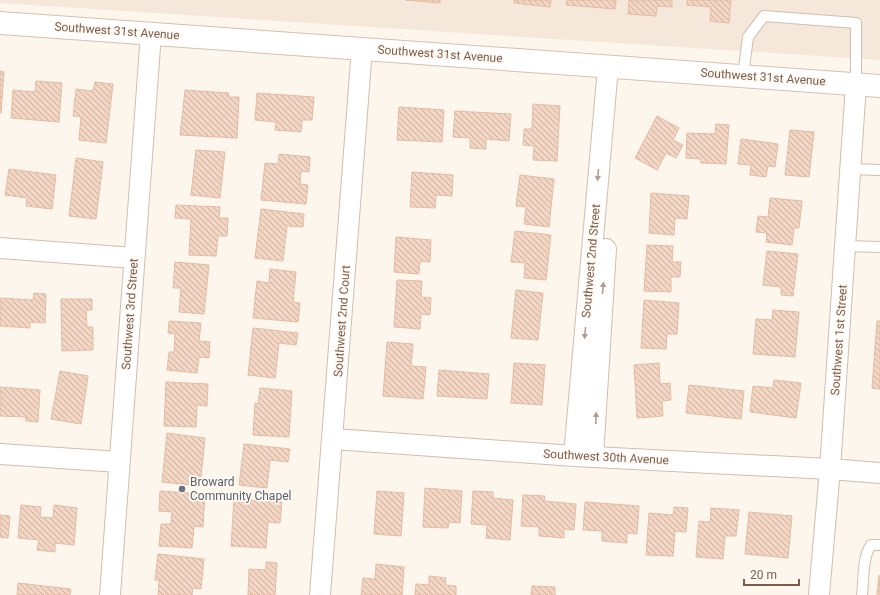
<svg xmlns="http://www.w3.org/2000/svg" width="880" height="595" viewBox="0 0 880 595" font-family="Roboto,sans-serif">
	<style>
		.residential { fill: #f5e8da }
		.building { fill: url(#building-back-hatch); stroke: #e6bba3 }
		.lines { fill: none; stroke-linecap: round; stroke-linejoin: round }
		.lane-casing { stroke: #d1beb0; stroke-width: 12 }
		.street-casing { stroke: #d1beb0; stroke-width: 22 }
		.secondary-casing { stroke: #d6c0b0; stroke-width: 24 }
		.lane { stroke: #fff; stroke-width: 10 }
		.street { stroke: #fff; stroke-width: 20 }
		.secondary { stroke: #fff; stroke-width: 22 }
		.oneway { fill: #af9d94 }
		.worship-dot { fill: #6b7280; stroke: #fffaf3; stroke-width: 1.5 }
		.labels { text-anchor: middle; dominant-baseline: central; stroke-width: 3.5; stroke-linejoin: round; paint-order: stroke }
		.street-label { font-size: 12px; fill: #7a5c4d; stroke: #fffaf3 }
		.worship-label { font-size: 12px; fill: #5b616d; stroke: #fffaf3; text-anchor: start }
	</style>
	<defs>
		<pattern id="building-back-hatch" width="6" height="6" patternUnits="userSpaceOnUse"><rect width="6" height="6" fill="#f3d5c3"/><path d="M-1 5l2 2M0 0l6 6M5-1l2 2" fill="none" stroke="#cab0a1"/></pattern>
	</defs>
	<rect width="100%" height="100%" fill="#fdf6ec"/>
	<path class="residential" d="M0 0H880V60L0 3Z"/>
	<path class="building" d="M405 0H440V3Z
		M514 0H551L550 7 514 3Z
		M567 0H616L615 9 566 5Z
		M629 0H672V7L657 6 656 16 628 14Z
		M687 0H731L729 23 710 21 711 7 687 5Z
		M0 71 4 72 1 113H0Z
		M36 81 62 83 59 122 11 118 13 90 35 92Z
		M95 82 113 84 106 143 79 140 81 117 73 116 76 89 93 91Z
		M185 90 229 93 228 97H239L237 138 180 135Z
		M257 93 314 97 312 120H302L301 132 275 130 276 122 255 120Z
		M533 104 560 106 557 161 533 160 534 146 523 145 524 129H532Z
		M399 107 444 110 442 142 397 140Z
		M455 111 511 114 509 141 486 139V149L470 148V138L453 137Z
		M657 116 679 128 673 140 683 145 676 158 666 153 657 170 635 158Z
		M716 124 729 125 726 164 701 163V159L686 158 687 133 715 134Z
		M790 130 814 132 809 177 785 175Z
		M741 139 778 144 775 167 768 166 766 177 750 175 751 165 738 164Z
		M196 150 225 152 220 198 191 195Z
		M279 154 310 157 309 172 301 171 300 184 308 185 306 204 261 200 265 163 278 164Z
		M76 158 103 162 96 219 69 216Z
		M9 169 56 175 52 209 26 206 27 198 5 195Z
		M412 172 453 175 452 196 436 195 435 208 410 207Z
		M520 175 554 179 549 227 524 224 526 207 516 206Z
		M651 193 689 196 687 219 675 218 674 235 649 233Z
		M770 198 802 201 799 228H794L792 245 766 242 767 233 756 232 758 216 768 217Z
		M176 205 220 207 219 218H228L227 236H218L216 256 189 255 191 219 175 218Z
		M261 209 304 214 303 227 287 226 283 261 255 258Z
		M515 231 551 235 546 280 524 278 525 263 511 262Z
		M396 237 431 240 430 262 420 261 419 274 394 272Z
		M647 245 673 246 672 262H681L680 277H671V292L644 291Z
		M767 251 798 254 793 296 781 295V287L763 285Z
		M175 262 209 265 204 314 179 312 181 288H173Z
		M270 269 296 272 293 302 300 303 298 322 253 318 257 281 269 283Z
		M397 280 422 281 421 297 431 298 430 315 421 314 420 329 394 327Z
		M516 290 543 293 538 340 511 338Z
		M34 293 46 294 45 323 30 322V328L0 326V298L33 300Z
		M61 299H92V310H86L87 327H93V350L62 351Z
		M644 300 679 303 677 334H667L666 349 641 348Z
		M773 310 799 312 795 357 753 354 756 319 772 320Z
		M169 321 201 323 199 341 210 342 209 358 199 357 197 373 167 370 169 352H174L175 334 168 333Z
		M877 321H880V389L872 388Z
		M253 328 298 333 296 345 279 343 275 378 248 375Z
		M387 342 413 344 411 366 426 367 423 399 383 396Z
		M514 363 545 365 542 405 511 403Z
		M659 363 660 384 670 383 671 400 662 401 663 416 637 418 634 365Z
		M439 370 489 374 487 399 437 396Z
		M60 371 88 376 81 424 51 419Z
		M774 380 801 383 796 418 750 412 753 386 773 388Z
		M166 382 208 384 207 406 197 405 196 427 164 426Z
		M689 385 744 391 741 419 686 413Z
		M0 387 40 390 38 422 26 421V417L0 416Z
		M260 388 292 391 289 437 253 435 255 403 258 404Z
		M167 433 205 438 200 486 162 482Z
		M244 444 290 449 288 462 270 460 267 488 239 485Z
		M425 488 462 491 460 523 449 522 448 528 423 527Z
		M160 491 205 494 203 527 194 526 192 548 159 546 161 524H171L172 512 159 511Z
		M377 491 404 493 401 536 374 534Z
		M473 491 493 492V498L513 500 510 540 486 538 487 525 471 524Z
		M523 495 545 496 544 501 576 504 574 530 564 529V538L539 536V527L521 526Z
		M234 499 282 502 280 523 268 522 266 548 231 546Z
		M585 502 639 506 637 534 627 533V543L602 541V531L583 530Z
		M21 505 41 507 40 517 53 518 54 505 77 508 74 545 55 543V552L37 550 39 540 18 538Z
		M674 507 688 508 686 532 675 531 673 556 646 555 649 513 673 515Z
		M711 508 739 510 736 536H725L723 559 696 557 699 521 710 522Z
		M749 512 792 516 788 558 745 554Z
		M0 515 10 516 8 538 0 537Z
		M158 554 204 559 201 589 193 588 192 595H158L159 580H155Z
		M266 562 277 563 275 595H248L249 569 266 570Z
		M376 564 404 567 402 595H361L363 578 375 579Z
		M879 575 880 595H877Z
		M429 576 446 578 445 585 456 586V595H415L416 584 429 585Z
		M18 583 71 589 70 595H17Z
		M532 586 555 587V595H531Z"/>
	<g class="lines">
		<g class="lane-casing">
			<path id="lane" d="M743 75 748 37 764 16 856 23V84
				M851 169 880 170
				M845 246 880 247
				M862 595C864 580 862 558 871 545H880"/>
		</g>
		<g class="street-casing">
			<path id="street" d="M0 248 134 258
				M333 439 574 456 830 469 880 473
				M0 454 119 462
				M574 456 608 67
				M593 457 606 249
				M110 595 151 33
				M320 595 362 48
				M819 595 830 469 856 84"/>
		</g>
		<g class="secondary-casing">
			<path id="secondary" d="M0 23 880 86"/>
		</g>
		<use href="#lane" class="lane"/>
		<use href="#street" class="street"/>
		<use href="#secondary" class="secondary"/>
	</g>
	<defs><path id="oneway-solid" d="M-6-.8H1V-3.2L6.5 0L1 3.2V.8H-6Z"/></defs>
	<g class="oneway">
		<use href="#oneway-solid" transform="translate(598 175) rotate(95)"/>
		<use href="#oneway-solid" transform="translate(603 288) rotate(-85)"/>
		<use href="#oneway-solid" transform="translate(585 333) rotate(95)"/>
		<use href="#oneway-solid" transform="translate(596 418) rotate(-87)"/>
	</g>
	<circle class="worship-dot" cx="182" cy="489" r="4"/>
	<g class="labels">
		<g class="street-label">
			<text transform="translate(117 31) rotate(4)">Southwest 31st Avenue</text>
			<text transform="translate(440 54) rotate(4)">Southwest 31st Avenue</text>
			<text transform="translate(763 77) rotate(4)">Southwest 31st Avenue</text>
			<text transform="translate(591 261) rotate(-85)">Southwest 2nd Street</text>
			<text transform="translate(130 314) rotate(-86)">Southwest 3rd Street</text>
			<text transform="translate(342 321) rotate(-86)">Southwest 2nd Court</text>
			<text transform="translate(839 340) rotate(-86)">Southwest 1st Street</text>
			<text transform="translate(606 457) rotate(3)">Southwest 30th Avenue</text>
		</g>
		<g class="worship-label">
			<text x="190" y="482">Broward<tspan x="190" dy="14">Community Chapel</tspan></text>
		</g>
	</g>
	<path d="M744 579v6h55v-6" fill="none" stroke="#7a5c4d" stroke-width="2"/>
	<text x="750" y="579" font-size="12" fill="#7a5c4d" stroke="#fffaf3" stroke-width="3" paint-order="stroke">20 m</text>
</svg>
